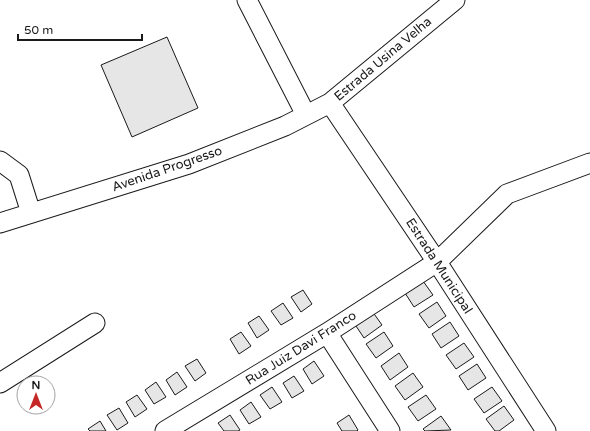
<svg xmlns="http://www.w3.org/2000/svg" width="590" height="431" viewBox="0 0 590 431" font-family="'Varela Round',sans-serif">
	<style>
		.building { fill: #e6e6e6; stroke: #1a1a1a }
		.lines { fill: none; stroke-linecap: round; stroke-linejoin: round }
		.minor-casing { stroke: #1a1a1a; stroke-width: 21 }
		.minor { stroke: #fff; stroke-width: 19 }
		.labels { text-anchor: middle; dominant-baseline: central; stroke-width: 3; stroke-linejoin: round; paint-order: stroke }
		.street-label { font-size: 13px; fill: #1a1a1a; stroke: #fff }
	</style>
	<rect width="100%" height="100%" fill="#fff"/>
	<path class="building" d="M167 37 198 108 132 137 101 65Z
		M423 281 433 295 414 307 405 293Z
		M303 290 312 304 301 312 291 297Z
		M437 302 446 316 429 328 419 314Z
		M283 303 293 318 281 325 271 311Z
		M372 311 382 325 364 338 354 323Z
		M259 316 269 330 257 338 248 323Z
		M450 322 459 336 441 348 432 334Z
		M241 332 251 346 239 354 230 339Z
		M384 332 393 346 376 358 366 344Z
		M464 343 474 357 456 369 446 355Z
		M399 353 408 367 390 380 381 366Z
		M197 359 206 373 195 381 185 366Z
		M314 361 324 376 312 384 303 369Z
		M477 364 486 378 468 390 459 376Z
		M177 372 187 387 175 395 166 380Z
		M413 373 423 387 405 400 395 386Z
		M294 376 304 391 292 398 283 383Z
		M156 382 166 397 154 404 145 390Z
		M272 387 282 402 270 409 260 395Z
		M492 387 502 401 484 413 474 399Z
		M137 395 147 409 135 417 126 402Z
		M426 395 436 409 418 421 408 407Z
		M251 402 261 417 249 424 240 410Z
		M504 406 514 420 499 431H495L486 419Z
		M119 408 128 423 117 430 107 415Z
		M230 415 240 430 238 431H224L218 423Z
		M349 415 358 430 357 431H342L337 423Z
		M441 416 451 430 425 431 423 429Z
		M100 421 106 431H90L88 429Z"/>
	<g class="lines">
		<g class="minor-casing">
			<path id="minor" d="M247 0 306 115
				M330 103 437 262 546 431
				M0 161 19 175 31 213
				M0 223 189 164 285 126 330 103 455 0
				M327 333 390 431
				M0 383 95 323
				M165 431 327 333 437 262 507 194 590 163"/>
		</g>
		<use href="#minor" class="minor"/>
	</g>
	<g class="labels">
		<g class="street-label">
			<text transform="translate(383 59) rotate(-40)">Estrada Usina Velha</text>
			<text transform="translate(167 169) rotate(-19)">Avenida Progresso</text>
			<text transform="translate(439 266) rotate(57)">Estrada Municipal</text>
			<text transform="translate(301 348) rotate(-32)">Rua Juiz Davi Franco</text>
		</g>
	</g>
	<g transform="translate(36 395)"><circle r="19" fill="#ffffff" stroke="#a3a3a3"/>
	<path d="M0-3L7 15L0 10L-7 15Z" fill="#c62828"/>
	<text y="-6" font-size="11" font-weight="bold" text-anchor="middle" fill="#1a1a1a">N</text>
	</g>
	<path d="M18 34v6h124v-6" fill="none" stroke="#1a1a1a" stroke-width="2"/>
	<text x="24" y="34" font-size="12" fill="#1a1a1a" stroke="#ffffff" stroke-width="3" paint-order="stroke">50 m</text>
</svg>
